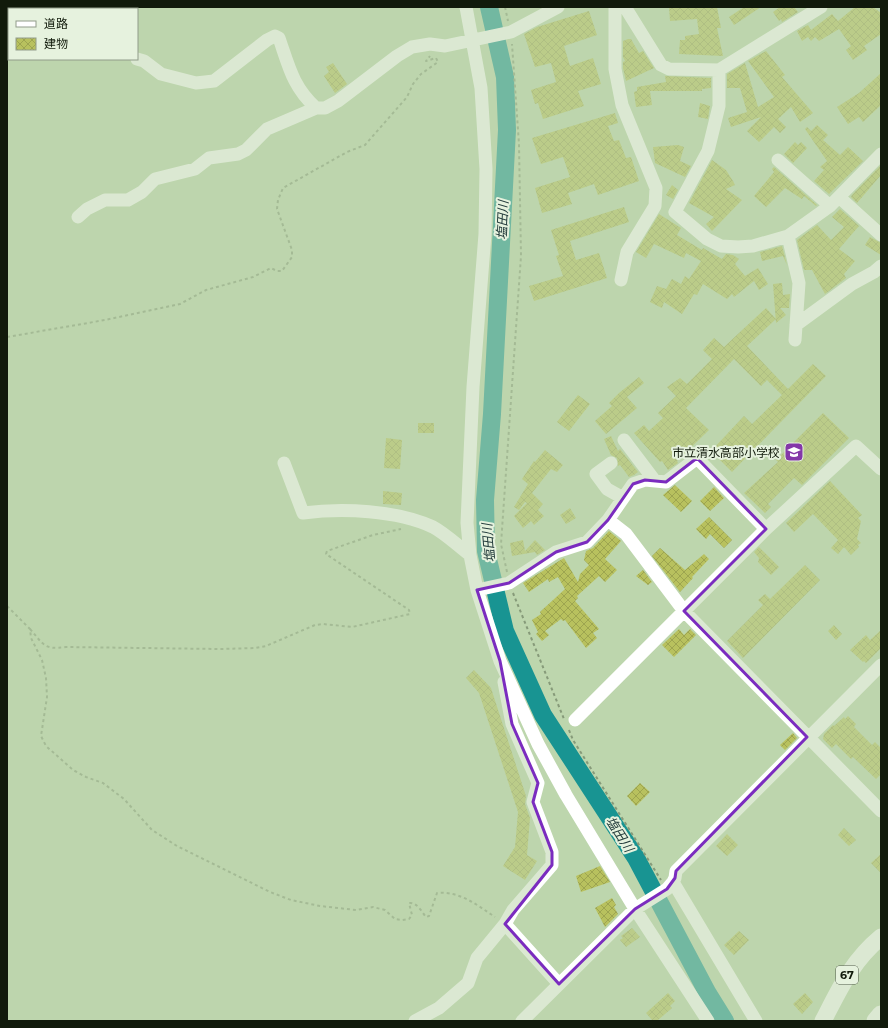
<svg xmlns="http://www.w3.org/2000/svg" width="888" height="1028" viewBox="0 0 888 1028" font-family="Montserrat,'Noto Sans JP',sans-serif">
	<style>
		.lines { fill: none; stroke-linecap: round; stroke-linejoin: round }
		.river { stroke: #189492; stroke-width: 18 }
		.building { fill: url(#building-cross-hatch) }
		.path { stroke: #869a79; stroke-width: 2; stroke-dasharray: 3 3; stroke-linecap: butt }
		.minor { stroke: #fff; stroke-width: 13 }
		.major { stroke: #fff; stroke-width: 17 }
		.highway { stroke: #fff; stroke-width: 19 }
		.marked { fill: none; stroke: #7b2cbf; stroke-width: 3; stroke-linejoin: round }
		.labels { text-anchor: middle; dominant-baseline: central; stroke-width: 4; stroke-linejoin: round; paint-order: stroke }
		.shield { fill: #e6f2de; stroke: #515b4a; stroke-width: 1 }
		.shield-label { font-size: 11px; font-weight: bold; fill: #111a0b }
		.poi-label { font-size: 12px; fill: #111a0b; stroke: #e6f2de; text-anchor: end }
		.water-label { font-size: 13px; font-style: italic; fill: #243c3c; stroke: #e6f2de }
	</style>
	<defs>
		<pattern id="building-cross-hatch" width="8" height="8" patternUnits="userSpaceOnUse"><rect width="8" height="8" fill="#b8c15e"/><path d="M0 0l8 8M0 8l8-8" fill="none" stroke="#9da550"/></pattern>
	</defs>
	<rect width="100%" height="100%" fill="#bdd6ad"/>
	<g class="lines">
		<path class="river" d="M489 7 505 77 507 130 492 414 485 500 486 551 505 631 543 715 636 858 707 992 725 1021"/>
	</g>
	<path class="building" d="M669 7H717L721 28H717L723 56 679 54 680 40H685V36L699 34 697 19 670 21Z
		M744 7H761L734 25 729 17Z
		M780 7H794L798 12 782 22 781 19 779 21 773 12Z
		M855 7H873L881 13V34L864 46 867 50 853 60 846 50 851 46 839 29 819 41 815 37 811 41 808 37 802 41 797 31 808 25 811 30 832 14 838 21Z
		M589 11 597 35 564 46 570 66 593 58 601 84 578 91 584 106 543 119 538 103 535 104 531 90 556 82 551 63 535 67 524 34 537 27Z
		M628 39H631L639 53 643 51 654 68 626 81 623 68V62L625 61 623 57V41Z
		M766 51 785 75 782 77 813 113 800 122 791 107 778 119 786 127 780 133 774 127 759 142 747 131 761 117 731 127 728 118 747 112 740 88H727V74L745 63 758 107 774 97 748 61Z
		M333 63 347 84 335 93 324 76 329 72 326 67Z
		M881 73V105L863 122 859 117 848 124 837 107 859 93Z
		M665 76 711 78V88L702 89V91H650L652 105 636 107 634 92 637 91V87L666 82Z
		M700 103 710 106 708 119 698 117Z
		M615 113 618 123 608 126 614 141 619 140 626 158 631 157 639 181 598 195 594 184 568 193 572 204 542 213 535 188 570 177 563 157 541 164 532 138Z
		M817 125 828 135 823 140 840 155 848 147 863 161 829 194 814 181 824 170 820 167 827 161 805 129 807 127 811 131Z
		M795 142 798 145 801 142 807 148 793 163 784 154Z
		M678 145 684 147 680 161 691 166 685 177 655 163 653 147Z
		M712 160 726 170 733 181 735 185 726 189 742 200 712 231 706 224 714 217 689 203Z
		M881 165V175L857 203 851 197 852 195Z
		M774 167 817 205 816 206 804 196 802 199 785 188 766 207 754 196 774 172 772 169Z
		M672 185 678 190 673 199 666 195Z
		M624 207 629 222 570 241 576 260 599 253 607 278 534 301 529 286 563 276 556 256 559 255 551 230Z
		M840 209 859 226 839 249 855 261 844 274 846 278 825 294 812 270H804L797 240 817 225 831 240 844 227 832 217Z
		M659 214 681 228 677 235 702 250 703 248 722 259 726 254 733 255 739 259 735 264 745 276 758 268 768 284 759 290 754 281 734 297 732 294 727 299 703 284 697 295 694 294 682 314 664 302 662 308 650 302 657 286 666 289 672 279 681 284 685 276 689 279 701 261 686 253 684 258 654 244 646 258 636 252Z
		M870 237 881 243V255L865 245Z
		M782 246 787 265 783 256 762 261 760 252Z
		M782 283 783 295 790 294 789 308H780L786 315 776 323 773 284Z
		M766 308 776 319 747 346 788 389 813 364 826 376 732 472 711 451 744 416 752 424 782 395 767 380 761 386 734 359 686 408 709 430 677 461 678 463 668 470 662 461 660 462 634 433 644 425 649 431 663 418 658 413 676 396 667 387 680 378 687 384 712 359 703 350 714 338 724 347Z
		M639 377 644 383 627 397 637 408 606 434 595 421 612 406 609 403 619 393Z
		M578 395 590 404 569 431 557 422Z
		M823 413 849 438 802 485 794 478 768 504 771 507 765 513 744 493 778 462 776 460Z
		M418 423H434V433H418Z
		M611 436 618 451 620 449 638 472 634 475 629 477 620 465 618 466 617 458 611 455 604 439Z
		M386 438 402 440 400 469 384 468Z
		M545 450 563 465 557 472 551 469 532 493 543 504 538 510 544 516 534 525 531 521 523 528 514 516 527 503 525 502 519 510 514 507 528 484 522 479 534 461 535 462Z
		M830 481 862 515 858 518 861 521 857 539 861 543 858 545 859 547 851 555 844 547 838 554 831 548 838 540 813 514 794 532 786 523Z
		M675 485 692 501 681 512 663 495Z
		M714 487 724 498 710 511 700 501Z
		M383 491 402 493 401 505 383 504Z
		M570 508 576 518 566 524 560 515Z
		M709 517 732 540 724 548 710 534 706 539 696 529Z
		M609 531 621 541 605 559 617 570 605 582 599 576 577 596 578 598 575 601 599 629 593 633 597 638 586 648 565 620 563 621 561 619 545 631 549 635 542 641 536 634 538 632 532 620 541 614 540 612 565 589 558 577 549 582 548 579 529 592 523 583 564 558 578 582 580 574 589 565 584 560 586 551 593 548Z
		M523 540 525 551 535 540 545 550 537 555 535 552 512 556 510 543Z
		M759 547 779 567 771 575 758 562 759 558 754 552Z
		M660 548 685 570 704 554 709 559 692 577 693 578 680 592 652 556Z
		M805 565 820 580 743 658 727 641 763 605 758 600 765 594 770 599Z
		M643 570 652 582 648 585 636 576Z
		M834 625 842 634 836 640 828 631Z
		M679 629 684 635 690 629 696 635 674 657 662 645Z
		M881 630V648L866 663 864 661 863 662 850 650 866 635 870 640Z
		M474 670 491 688 526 796 525 804 530 818 527 855 537 861 525 880 503 866 515 847 518 812 479 693 466 678Z
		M848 716 856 724 854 727 872 745 875 742 881 748V774L876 779 853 757 851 759 836 744 832 748 823 739 824 734 833 725 834 726 844 717 845 719Z
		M793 733 797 738 785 750 780 745Z
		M640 783 650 792 636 806 627 796Z
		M844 828 856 840 849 846 838 835Z
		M727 834 738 845 727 856 716 846Z
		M881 854V873L871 863Z
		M600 866 610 882 581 892 576 876Z
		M612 898 616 905 614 907 618 914 605 927 595 908Z
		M632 928 640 937 626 947 620 940 623 938 621 936Z
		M739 931 749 940 734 955 724 945Z
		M668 993 675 1001 670 1006 672 1008 657 1021H653L646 1013Z
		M805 993 813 1002 802 1014 793 1004Z"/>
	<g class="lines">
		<path class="path" d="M78 7 79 9
			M505 7 508 21
			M7 337 105 320 180 304 206 290 253 277 271 268 277 271H282L292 257V250L277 209 278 200 283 188 347 152 365 145 407 97 413 84 421 74 438 62 436 58 426 61 430 56
			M507 572 501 544 521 256 519 144 512 44
			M513 593 564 719
			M7 606 30 629 31 638 42 660 46 678 47 697 41 736 46 746 73 770 86 777 103 783 124 799 152 830 177 846 270 892 291 900 320 906 356 910 373 907 385 910 395 919 402 920 409 919 412 915 409 903C417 902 421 911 426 917L429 916 437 893C460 891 477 905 495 917
			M30 629C44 645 44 650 66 647L219 649 255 648 266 646 315 625 323 624 352 627 410 614 409 610 326 554 327 551 373 535 401 529
			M569 730 573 740 661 880"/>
		<path class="minor" d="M466 7 481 88 486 169 485 234 473 387 467 523 470 555 477 590 500 661 538 744 566 795 635 909 708 1021
			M615 7V69L622 105 656 188 655 206 627 252 621 280
			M625 7 661 65 669 69 719 70 821 7
			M137 59 144 61 161 74 196 83 214 81 267 40 275 36 279 38C289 67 293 87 316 108H325L338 101 397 56 412 47 430 44 445 46 511 32 558 7
			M719 70V106L708 151 675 212 707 239 721 246 738 247 753 246 788 236 830 206 881 154
			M778 160 830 206
			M839 197 881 235
			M78 217 87 209 105 200H128L142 192 155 179 195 169 209 158 238 154 246 150 267 129 316 108
			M788 236 799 283 795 340
			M796 325 852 284 874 272 881 266
			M624 440 655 481
			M284 463 303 513C342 508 397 510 433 527 446 534 458 546 470 555
			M611 463 596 474 607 489 623 498
			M608 520 633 484 645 480 666 482 697 458 766 529
			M477 590 509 583 556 552 587 542 608 520 626 534 684 611 881 811
			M504 682 512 724 538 783 533 802 552 852V865L513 910 505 924 559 984
			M575 720 766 529 856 446 881 469
			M415 1021 439 1008 468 983 477 958 505 924
			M522 1021 635 909 667 889 673 882
			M756 1021 673 882 675 878 676 871 881 665"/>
		<path class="major" d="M823 1021C840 988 852 961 881 937"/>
		<path class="highway" d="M876 1021 881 1015"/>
	</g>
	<path d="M0 0H888V1028H0ZM697 458 766 529 684 611 807 737 676 871 675 878 667 889 635 909 559 984 505 924 552 865V852L533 802 538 783 512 724 500 661 477 590 509 583 556 552 587 542 608 520 633 484 645 480 666 482Z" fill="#bdd6ad" fill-opacity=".55" fill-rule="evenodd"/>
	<path class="marked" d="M697 458 766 529 684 611 807 737 676 871 675 878 667 889 635 909 559 984 505 924 552 865V852L533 802 538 783 512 724 500 661 477 590 509 583 556 552 587 542 608 520 633 484 645 480 666 482Z"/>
	<defs>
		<g id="school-square" transform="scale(1)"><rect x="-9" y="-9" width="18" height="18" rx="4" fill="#8437a8" stroke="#e6f2de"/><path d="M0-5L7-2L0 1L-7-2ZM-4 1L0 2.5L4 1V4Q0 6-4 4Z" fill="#fff"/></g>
	</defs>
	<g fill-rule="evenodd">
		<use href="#school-square" x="794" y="452"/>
	</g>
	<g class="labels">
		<rect class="shield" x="836" y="966" width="22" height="18" rx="3"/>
		<g class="shield-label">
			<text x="847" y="975">67</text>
		</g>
		<g class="poi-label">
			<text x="780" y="452">市立清水高部小学校</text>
		</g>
		<g class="water-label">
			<text transform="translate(502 220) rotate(-87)">塩田川</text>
			<text transform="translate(488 543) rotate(-95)">塩田川</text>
			<text transform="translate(620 834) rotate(57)">塩田川</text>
		</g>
	</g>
	<rect width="888" height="1028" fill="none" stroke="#111a0b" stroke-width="16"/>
	<rect x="8" y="8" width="130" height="52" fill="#e6f2de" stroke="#919c8a"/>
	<rect x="16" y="21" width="20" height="6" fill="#ffffff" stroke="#919c8a"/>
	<text x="44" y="28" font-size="12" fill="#111a0b">道路</text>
	<rect x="16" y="38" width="20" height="12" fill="url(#building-cross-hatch)" stroke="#919c8a"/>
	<text x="44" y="48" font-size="12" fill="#111a0b">建物</text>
</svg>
